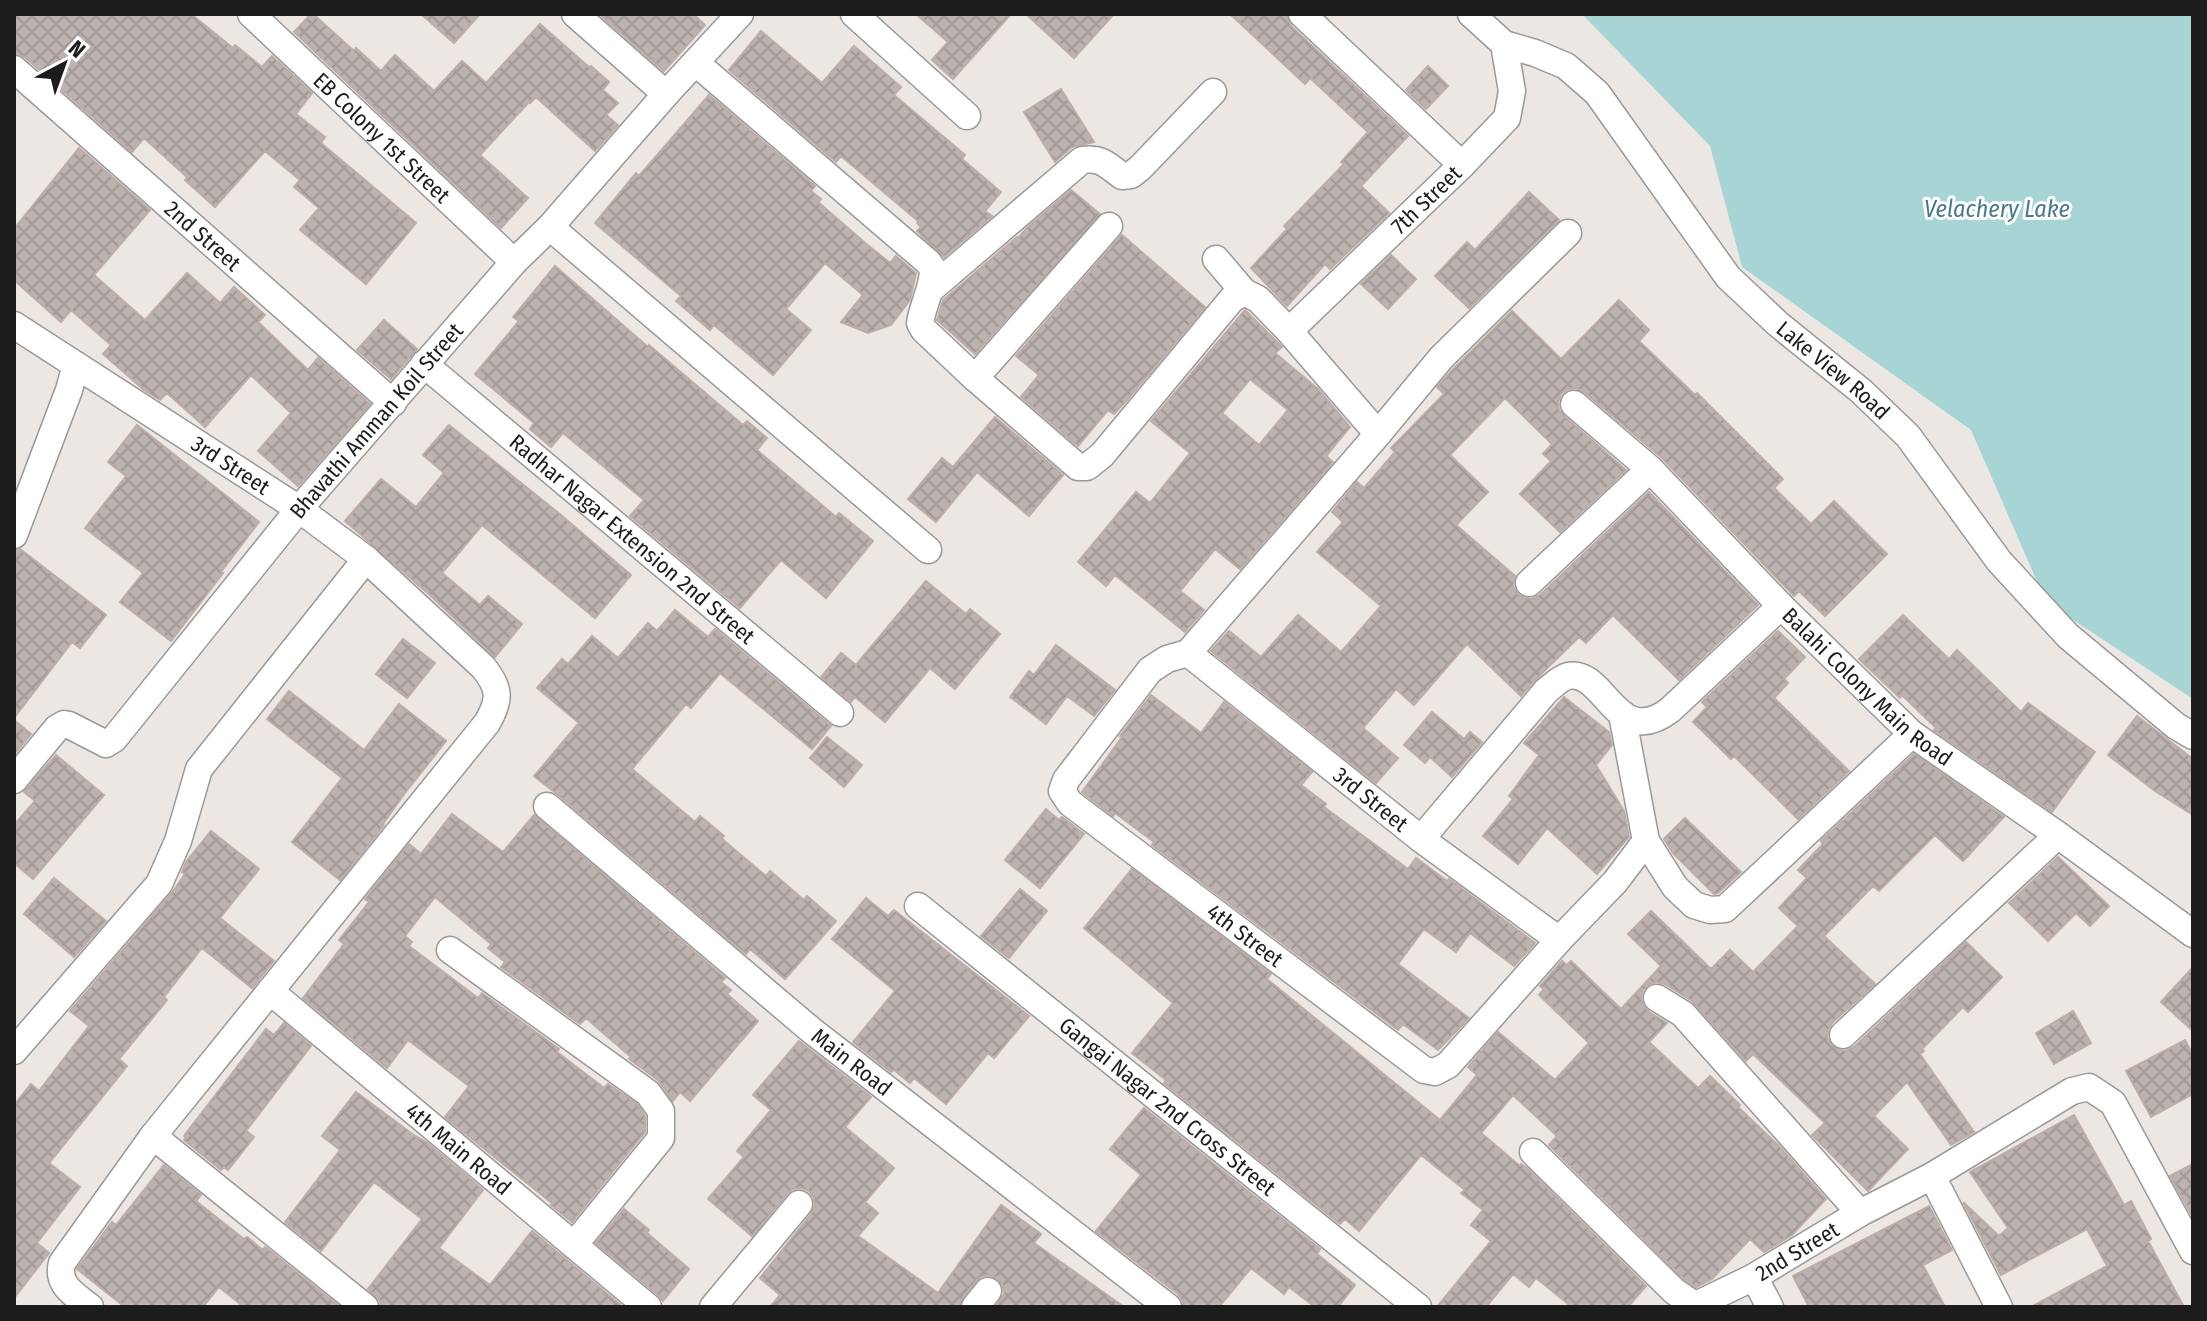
<svg xmlns="http://www.w3.org/2000/svg" width="2207" height="1321" viewBox="0 0 2207 1321" font-family="'Fira Sans Condensed',sans-serif">
	<style>
		.water { fill: #a7d5d6 }
		.building { fill: url(#building-cross-hatch); stroke: #bdaca7; stroke-width: 2; fill-rule: evenodd }
		.lines { fill: none; stroke-linecap: round; stroke-linejoin: round }
		.minor-casing { stroke: #999; stroke-width: 29 }
		.minor { stroke: #fff; stroke-width: 26 }
		.labels { text-anchor: middle; dominant-baseline: central; stroke-width: 6; stroke-linejoin: round; paint-order: stroke }
		.street-label { font-size: 22px; fill: #1c1c1c; stroke: #fff }
		.water-label { font-size: 24px; font-style: italic; fill: #49798c; stroke: #fff }
	</style>
	<defs>
		<pattern id="building-cross-hatch" width="8" height="8" patternUnits="userSpaceOnUse" patternTransform="scale(2)"><rect width="8" height="8" fill="#bcb2b0"/><path d="M0 0l8 8M0 8l8-8" fill="none" stroke="#a19897"/></pattern>
	</defs>
	<rect width="100%" height="100%" fill="#ede7e3"/>
	<path class="water" d="M1582 14H2193V699L2046 602 1971 430 1742 267 1710 146Z"/>
	<path class="building" d="M14 14H191L233 48 235 45 262 67 272 56 312 93 296 114 325 137 321 143 416 223 366 284 300 230 319 208 294 187 300 180 265 151 215 207 185 180 187 177 144 138 132 152 25 57 14 53Z
		M311 14H313L354 51 356 48 381 71 395 55 434 91 462 61 486 83 540 24 590 68 591 66 609 82 603 90 618 103 606 115 618 125 595 151 536 97 530 103 529 102 480 155 528 198 501 228 294 32Z
		M421 14H480L454 43Z
		M599 14H693L705 25 664 71Z
		M916 14H1011L953 79 932 60 948 42Z
		M1026 14H1114L1074 58Z
		M1230 14H1286L1291 26 1408 136 1361 186 1389 213 1330 269 1325 264 1287 306 1251 268 1287 229 1284 226 1344 164 1341 162 1368 132 1310 78 1305 84Z
		M761 31 822 83 854 46 901 87 894 95 965 155 962 159 1001 192 985 211 992 216 944 257 917 231 921 227 917 223 918 221 841 156 836 162 729 70Z
		M1428 66 1448 86 1426 109 1406 90Z
		M1061 89 1094 142 1072 147 1055 162 1024 112Z
		M709 95 815 186 811 191 821 199 818 202 864 242 890 263 896 256 916 273 910 300 891 325 868 333 841 322 863 295 825 263 786 309 811 330 773 375 714 325 710 330 676 301 681 296 595 223 636 173 639 176Z
		M79 148 150 210 94 275 145 320 187 273 220 303 234 287 265 315 258 322 308 370 318 358 370 404 298 486 258 451 291 413 251 375 205 427 167 393 160 400 144 390 103 354 111 345 71 310 61 322 14 280V229Z
		M1071 190 1100 214 975 354 937 320 943 300 1017 237 1018 238 1028 227Z
		M1529 192 1559 220 1469 308 1435 276 1467 242 1475 250Z
		M1122 235 1205 307 1127 400 1114 414 1108 410 1078 446 1021 397 1039 375 1016 356Z
		M1391 255 1416 279 1388 309 1361 284Z
		M555 266 648 347 649 345 743 425 747 421 767 438 757 450 836 517 839 513 873 541 826 598 781 560 740 608 630 516 644 500 563 433 551 447 530 429 534 423 475 374 519 321 513 317Z
		M1619 300 1649 330 1639 341 1695 395 1697 393 1783 479 1774 488 1811 524 1834 501 1887 554 1825 616 1799 591 1794 596 1661 457 1584 392 1576 388 1568 389 1561 394 1558 402 1559 410 1564 416 1626 470 1560 532 1520 494 1551 461 1543 454 1552 444 1505 398 1450 455 1488 492 1456 525 1515 576 1513 586 1518 594 1524 598 1532 599 1540 595 1649 492 1758 605 1679 680 1613 615 1586 643 1579 637 1535 680 1521 696 1467 644 1414 705 1396 689 1363 728 1398 758 1376 783 1211 651 1229 631 1261 657 1298 615 1341 652 1381 606 1317 552 1343 522 1332 512 1357 482 1364 488 1395 452 1391 448 1444 394 1437 387 1453 369 1512 311 1561 359Z
		M1245 310 1282 347 1275 353 1318 389 1350 427 1326 456 1333 462 1240 569 1215 549 1180 591 1204 610 1185 632 1115 575 1106 586 1078 562 1136 492 1150 503 1190 453 1151 421ZM1250 379 1288 410 1259 445 1222 413Z
		M384 320 417 349 391 379 357 350Z
		M995 417 1063 475 1029 516 977 472 936 522 908 499 942 458 953 467Z
		M137 425 259 522 221 572 223 573 171 641 120 602 143 573 85 528 126 476 108 462Z
		M449 425 561 515 631 575 595 618 482 525 442 573 480 605 488 596 522 624 495 657 431 596 345 521 381 479 416 507 444 473 423 455Z
		M20 549 106 615 80 648 72 642 14 718V551Z
		M926 581 966 614 970 609 1000 634 955 689 930 668 885 722 855 697 851 702 821 677 841 653 856 665Z
		M675 610 708 637 715 629 831 726 812 749 720 673 691 708 686 704 632 769 695 822 700 816 724 836 722 839 766 876 770 871 804 900 807 896 836 921 785 979 750 949 746 954 557 794 534 776 579 723 537 688 562 659 568 664 592 636 618 658 648 623 657 631Z
		M1903 615 1949 659 1957 650 2021 712 2028 703 2095 752 2052 812 1934 730 1936 728 1902 695 1900 698 1859 659Z
		M1778 631 1805 657 1784 679 1788 683 1774 698 1849 771 1798 819 1734 756 1731 759 1693 722 1707 707 1702 702Z
		M403 639 435 663 407 698 376 674Z
		M1056 645 1115 690 1094 716 1067 696 1046 724 1010 697 1029 671 1034 675Z
		M289 691 364 750 399 704 446 741 405 793 383 824 384 825 340 880 292 842 342 778 267 719Z
		M1151 695 1201 733 1224 702 1312 772 1301 785 1326 804 1324 807 1408 869 1416 858 1447 881 1449 879 1535 943 1514 966 1470 933 1456 952 1424 929 1398 964 1469 1018 1438 1050 1403 1024 1398 1030 1152 845 1154 842 1115 813 1113 816 1082 792 1122 737 1120 736Z
		M1564 697 1609 732 1612 745 1596 765 1624 811 1629 837 1597 874 1547 828 1518 864 1483 836 1513 799 1509 796 1539 755 1524 743Z
		M1432 712 1464 739 1470 732 1482 742 1452 777 1430 757 1425 763 1404 745Z
		M2137 716 2193 759V815L2155 791 2108 755Z
		M14 720 31 734 14 755Z
		M827 737 862 765 844 787 810 758Z
		M1914 754 2004 817 1963 861 1935 835 1879 891 1873 886 1824 936 1875 984 1832 1023 1828 1030 1827 1038 1831 1045 1838 1050 1846 1051 1854 1047 1966 942 2002 977 1968 1012 1963 1007 1922 1049 1924 1051 1920 1054 1974 1132 1951 1145 1907 1082 1874 1116 1908 1149 1868 1191 1812 1135 1825 1123 1753 1054 1746 1061 1692 1001 1665 984 1657 982 1650 984 1643 990 1641 998 1643 1005 1649 1012 1667 1023 1649 1042 1698 1088 1710 1076 1740 1105 1738 1107 1778 1145 1826 1199 1792 1235 1764 1252 1750 1239 1712 1279 1696 1287 1684 1279 1549 1145 1557 1136 1513 1095 1481 1133 1520 1166 1521 1164 1527 1168 1646 1286 1628 1307H1572L1536 1278 1529 1287 1513 1274 1486 1307H1437L1491 1241 1471 1225 1483 1210 1461 1193 1465 1190 1421 1155 1359 1231 1345 1219 1340 1224 1164 1083 1166 1080 1132 1053 1173 1003 1084 928 1132 869 1271 974 1267 979 1440 1120 1477 1075 1468 1067 1498 1032 1555 1080 1589 1043 1539 995 1544 989 1540 986 1562 961 1567 965 1571 961 1621 1009 1661 966 1628 934 1651 911 1711 969 1730 950 1753 972 1798 926 1779 908 1807 878 1798 870 1823 844 1821 841Z
		M56 755 104 795 33 879 14 863V825L35 801 24 792Z
		M1046 809 1059 820 1062 817 1084 834 1040 888 1005 860Z
		M452 814 503 852 534 815 725 978 721 982 731 990 727 994 758 1021 690 1101 680 1092 673 1101 658 1080 629 1059 631 1057 586 1018 580 1024 501 967 505 962 488 948 491 944 435 897 405 936 412 942 409 946 478 998 482 993 559 1049 557 1052 604 1088 608 1084 637 1104 645 1116V1132L572 1222 551 1205 553 1204 445 1117 469 1086 408 1040 387 1068 303 998 344 944 339 940 369 902 365 899 409 844 421 854Z
		M1685 818 1741 872 1718 893 1714 894 1673 853 1664 839Z
		M211 831 259 869 220 918 274 961 252 988 202 948 164 997 167 1000 119 1059 127 1066 49 1163 80 1187 37 1243 49 1253 14 1298V1105L31 1084 39 1091 89 1026 70 1011 171 894 185 874 182 872 186 862Z
		M2058 857 2109 906 2090 926 2076 913 2048 941 2009 903Z
		M54 878 106 921 74 957 24 914Z
		M1020 889 1047 911 1009 958 981 936Z
		M866 898 888 916 894 910 1029 1016 994 1058 988 1053 946 1104 914 1078 910 1083 894 1070 891 1072 853 1042 895 991 832 939Z
		M2193 967V1031L2161 1002Z
		M2073 1011 2091 1043 2054 1064 2036 1033Z
		M284 1023 311 1046 246 1131 254 1137 228 1170 224 1167 221 1170 184 1140 186 1138 184 1136 266 1029 274 1035Z
		M2185 1040 2193 1055V1094L2151 1117 2126 1071Z
		M799 1041 871 1097 845 1127 894 1168 865 1202 878 1213 858 1236 938 1293 1001 1205 1041 1234 1034 1243 1124 1307H996L1004 1294 1003 1286 997 1278 990 1275 982 1276 976 1281 963 1297 959 1307H770L780 1295 760 1278 811 1214 815 1206 814 1198 809 1191 802 1188 793 1189 787 1194 752 1236 708 1199 744 1157 737 1151 771 1110 753 1095Z
		M356 1092 415 1136 426 1142 483 1190 439 1248 490 1285 532 1231 623 1307H381L380 1301 368 1289 422 1219 374 1182 321 1251 285 1222 340 1150 322 1136Z
		M1144 1108 1320 1249 1317 1254 1355 1285 1338 1307H1315L1289 1287 1284 1294 1251 1268 1219 1307H1184L1182 1300 1178 1294 1096 1231 1141 1175 1110 1149Z
		M2074 1115 2124 1205 2131 1201 2151 1239 2148 1241 2184 1307H2031L2107 1266 2087 1229 2001 1275 1963 1202 1999 1236 2008 1228 1970 1172Z
		M2193 1164V1217L2170 1176Z
		M164 1165 201 1195 196 1201 244 1239 247 1237 263 1250 265 1247 340 1307H244L219 1287 203 1307H125L77 1269 112 1222 116 1225Z
		M1929 1206 1952 1250 1923 1265 1945 1307H1809L1793 1276Z
		M624 1209 649 1230 647 1233 689 1269 663 1301 658 1295 596 1243Z"/>
	<g class="lines">
		<g class="minor-casing">
			<g id="minor">
				<path id="s1" d="M251 14 514 262"/>
				<path d="M575 14 666 94"/>
				<path d="M854 14 967 116"/>
				<path d="M1302 14 1462 165"/>
				<path id="s2" d="M1471 14 1504 44 1535 53 1566 66 1597 93 1728 277 1778 324 1861 391 1908 436 1999 561 2068 636 2176 726 2193 736"/>
				<path d="M696 63 928 262 933 269C933 288 923 304 920 323L924 330 975 378 1078 467H1087L1102 455 1232 299 1244 292"/>
				<path id="s3" d="M14 69 393 403"/>
				<path d="M550 227 928 550"/>
				<path d="M1216 259 1244 292 1258 299 1289 331 1378 434"/>
				<path d="M931 289 1082 160C1101 157 1107 165 1122 176L1131 175 1140 168 1213 92"/>
				<path id="s4" d="M14 325 299 509 366 559 483 667C500 688 501 699 487 723L153 1136 62 1263C56 1285 75 1295 90 1307"/>
				<path id="s5" d="M1289 331 1462 165 1507 118 1512 91 1504 44"/>
				<path id="s6" d="M424 364 840 713"/>
				<path d="M975 378 1109 226"/>
				<path id="s7" d="M1574 404 1650 469 1781 606 1912 734 2058 835 2193 934"/>
				<path d="M14 535 69 390 76 365"/>
				<path d="M1529 583 1650 469"/>
				<path id="s8" d="M1188 653 1167 659 1150 670 1066 780 1062 791 1070 803 1424 1070 1435 1072 1448 1065 1559 940 1615 882 1646 841"/>
				<path d="M1188 653 1378 434 1441 358 1568 233"/>
				<path id="s9" d="M1188 653 1421 839 1559 940"/>
				<path d="M1622 714 1646 841 1675 887 1694 905 1710 910 1725 909 1912 734"/>
				<path id="s10" d="M14 780 57 728 64 724 69 725 106 744 114 739 299 509 514 262 550 227 666 94 740 14"/>
				<path id="s11" d="M547 806 811 1030 1168 1307"/>
				<path d="M1421 839 1547 690C1554 685 1560 678 1568 676 1605 668 1616 751 1670 710L1781 606"/>
				<path id="s12" d="M918 906 1418 1307"/>
				<path d="M450 950 648 1093 661 1111V1138L574 1245"/>
				<path id="s13" d="M270 991 648 1307"/>
				<path d="M1657 998 1683 1014 1860 1213"/>
				<path d="M1843 1035 2058 835"/>
				<path d="M14 1051 159 884 178 841 199 769 366 559"/>
				<path d="M153 1136 365 1307"/>
				<path id="s14" d="M1533 1152 1674 1291 1690 1302 1698 1304 1754 1277 1860 1213 1932 1176 2072 1091 2089 1087 2113 1103 2193 1251"/>
				<path d="M1932 1176 1999 1307"/>
				<path d="M1754 1277 1770 1307"/>
				<path d="M713 1307 799 1204"/>
				<path d="M975 1307 988 1291"/>
			</g>
		</g>
		<use href="#minor" class="minor"/>
	</g>
	<g class="labels">
		<g class="street-label">
			<text stroke="none"><textPath href="#s1" startOffset="180">EB Colony 1st Street</textPath></text>
			<text stroke="none"><textPath href="#s5" startOffset="190">7th Street</textPath></text>
			<text stroke="none"><textPath href="#s3" startOffset="252">2nd Street</textPath></text>
			<text stroke="none"><textPath href="#s2" startOffset="518">Lake View Road</textPath></text>
			<text stroke="none"><textPath href="#s10" startOffset="544">Bhavathi Amman Koil Street</textPath></text>
			<text stroke="none"><textPath href="#s4" startOffset="258">3rd Street</textPath></text>
			<text stroke="none"><textPath href="#s6" startOffset="272">Radhar Nagar Extension 2nd Street</textPath></text>
			<text stroke="none"><textPath href="#s7" startOffset="408">Balahi Colony Main Road</textPath></text>
			<text stroke="none"><textPath href="#s9" startOffset="234">3rd Street</textPath></text>
			<text stroke="none"><textPath href="#s8" startOffset="426">4th Street</textPath></text>
			<text stroke="none"><textPath href="#s11" startOffset="398">Main Road</textPath></text>
			<text stroke="none"><textPath href="#s12" startOffset="320">Gangai Nagar 2nd Cross Street</textPath></text>
			<text stroke="none"><textPath href="#s13" startOffset="246">4th Main Road</textPath></text>
			<text stroke="none"><textPath href="#s14" startOffset="338">2nd Street</textPath></text>
		</g>
		<g class="water-label">
			<text x="1997" y="209">Velachery Lake</text>
		</g>
	</g>
	<rect width="2207" height="1321" fill="none" stroke="#1c1c1c" stroke-width="32"/>
	<g transform="translate(64 64) rotate(41)" stroke="#ffffff" stroke-width="6" paint-order="stroke">
	<path d="M0-6L14 30L0 20L-14 30Z" fill="#1c1c1c"/>
	<text y="-12" font-size="22" font-weight="bold" text-anchor="middle" fill="#1c1c1c">N</text>
	</g>
</svg>
